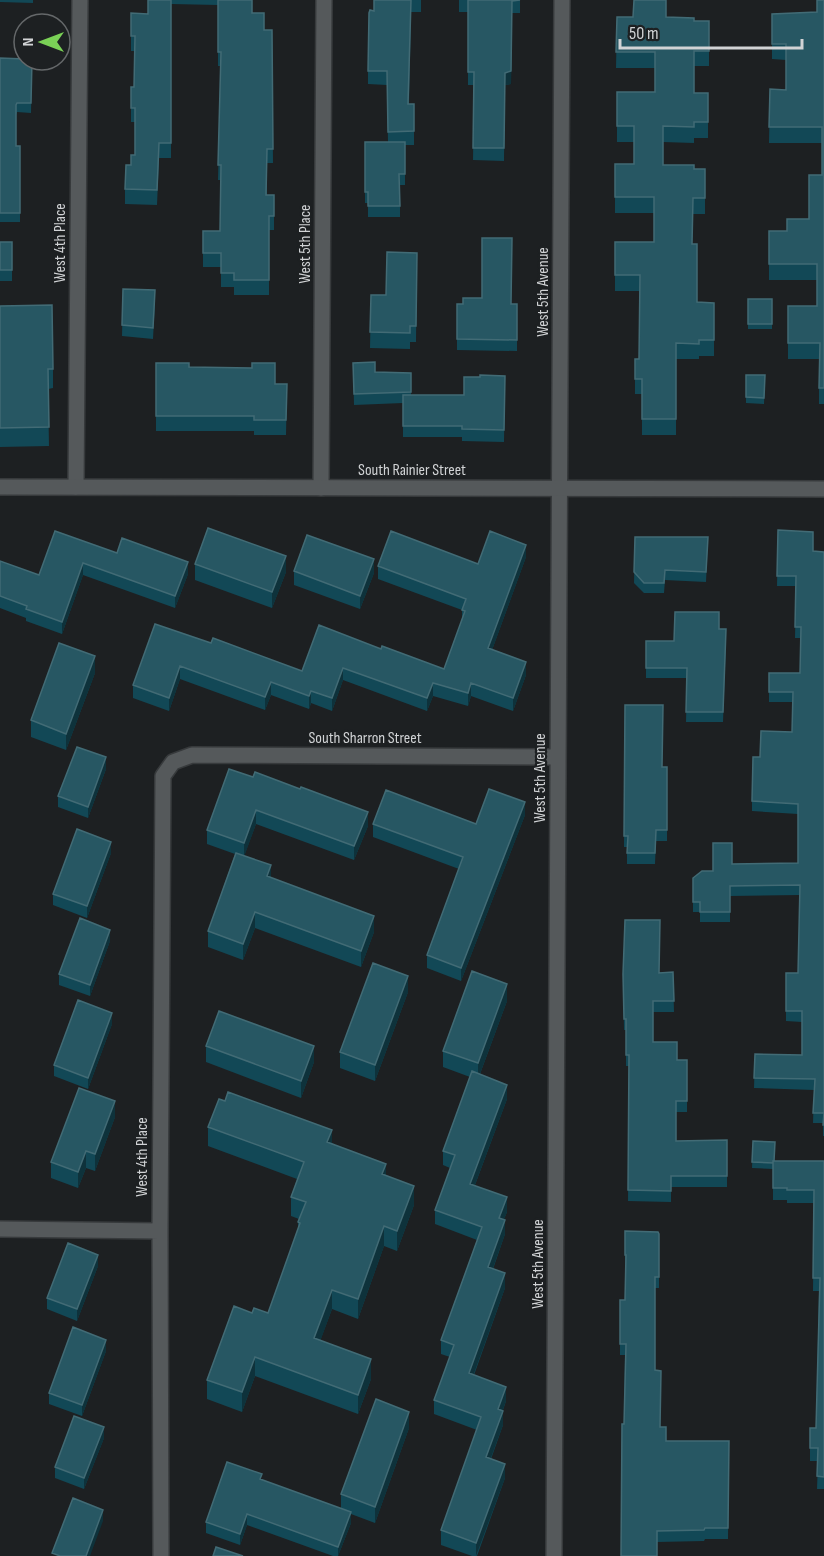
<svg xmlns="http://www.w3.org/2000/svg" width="824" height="1556" viewBox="0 0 824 1556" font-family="'Sofia Sans Condensed',sans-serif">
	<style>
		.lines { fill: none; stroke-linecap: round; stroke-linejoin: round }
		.street-casing { stroke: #373a3c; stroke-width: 18 }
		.secondary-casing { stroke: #373a3c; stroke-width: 18 }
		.street { stroke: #55595b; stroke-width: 15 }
		.secondary { stroke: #55595b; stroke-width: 15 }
		.wall { fill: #124856 }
		.shaded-wall { fill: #0e323b }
		.building { fill: #275763; stroke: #426b75; stroke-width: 1.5 }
		.labels { text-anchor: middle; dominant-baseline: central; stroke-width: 4.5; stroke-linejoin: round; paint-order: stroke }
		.street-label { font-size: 16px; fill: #d1d3d5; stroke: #1d2022 }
	</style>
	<rect width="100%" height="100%" fill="#1d2022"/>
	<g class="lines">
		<g class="street-casing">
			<path id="street" d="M76 487 80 0
				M321 488 324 0
				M0 1229 160 1231
				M161 1556 160 1231 163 776 173 762 192 755 558 757
				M554 1556 562 0"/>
		</g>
		<g class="secondary-casing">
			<path id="secondary" d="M0 487 824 489"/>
		</g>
		<use href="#street" class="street"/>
		<use href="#secondary" class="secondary"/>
	</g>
	<path class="wall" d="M0 0H33V3L0 2Z
		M148 0H252V13L264 30H272L273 163H267V195L274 209V230H269V295H234V287H221V267H203V231H220L221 180H218L221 66H218V5L171 4V158H159L157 205 125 204V189L131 165 135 155V122H131V87H134L135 51H131V36L148 14Z
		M374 0H421V12H411L409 104H414V145H405V185H400V217H368V203H365V142H388L387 85 368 84V69L374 11Z
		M459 0H520V13H512L511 84 505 85 504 161 473 160 474 85H468V12H459Z
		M824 0V404H819V359H788V306H817V280H769V231H787L809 219 822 175V143H769L770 89 786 90V60L772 59V14L817 12Z
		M617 17H666L694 21H709V66H694V93H708V138H694V143L663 142V165L694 169H705V214H693L692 244 697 302 714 303V356H699V359H676V435H642V394H635V359H639L640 291H615V242H654V213H615V164H634V142H617V92H655V68H616Z
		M0 58 32 60 31 113 17 112 16 115V146H20V222H0Z
		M0 242H12V281H0Z
		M417 253 416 342H410V349L370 348 371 295H386Z
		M123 289 155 302 153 339 122 336Z
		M748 299H772V329H748Z
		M457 304H517V351L457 350Z
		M0 306 53 369V388L48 389 49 446 0 447Z
		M156 363 189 367 275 384H287L286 435H254V431H156Z
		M353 363 375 372 411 373V395H464L480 377 505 376 504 442 462 441V437H403V403L354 405Z
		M746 375H765L764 404 746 403Z
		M778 530 813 551 824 552V1136H823V1123H813L814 1090 754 1088 755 1054 802 1055V1022L786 1021V973H798L800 895 730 896V922H700V912H693V878L732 864 798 863V814L752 811V801L760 757 792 732 793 702H769V673H800L801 638H795L796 586H777Z
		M635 537H708L706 582 665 580 664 593H644L634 583Z
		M117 553 188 574 175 608 83 575 62 634 26 621V618L0 608V561L39 575Z
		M526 557 492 650 526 675 513 711 471 696 468 706 433 696 427 711 343 680 332 711 311 703 309 709 271 695 265 710 180 679 169 711 133 698V685L211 643 302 671 381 649 444 669 462 622V610L378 579V566L478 564Z
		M195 564 286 572 272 608 195 580Z
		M294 571 374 573 360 609 294 585Z
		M719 629 726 640 723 722H686L687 678H646V641H674Z
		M95 673 66 750 31 737V720Z
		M625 705 662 767H667V841H656L655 864H627V847H624Z
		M106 769 88 818 58 807V796Z
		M229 769 368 826 354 860 256 824 244 856 271 878 374 932 361 967 255 928 243 960 208 947V931L235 854 207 844V830Z
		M525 815 461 981 427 968V955L459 869 373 837V824H476Z
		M111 853 87 918 53 905V894Z
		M110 941 90 996 59 985V974Z
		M673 972 674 1012H653V1042L677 1060H687V1112H676V1141L727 1140V1187H671V1202L628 1201 629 1066H626V1030H624L623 974Z
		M408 992 375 1081 340 1068V1052Z
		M507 1001 480 1074 507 1099 475 1185 507 1212 504 1219 505 1234 493 1269 505 1288 474 1375 506 1401 503 1410V1425L491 1459 505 1478 477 1556H472L441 1545V1530L477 1430 434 1414V1400L450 1357 441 1354V1340L477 1240 435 1224V1210L450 1168 443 1165V1151L470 1077 443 1067V1051Z
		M112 1024 88 1089 54 1076V1065Z
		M206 1046 314 1062 301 1098 206 1062Z
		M115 1117 95 1171 86 1168 78 1188 51 1178V1162Z
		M208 1127 332 1143 386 1176 414 1205 397 1251 384 1246 358 1319 332 1309 320 1341 371 1379 358 1414 255 1376 242 1412 207 1399V1380L252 1313H268L298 1230V1222L299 1219 291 1216V1197L297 1179 208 1146Z
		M753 1141 775 1161H824V1489H817L818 1461H810V1428H816L819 1291H813L814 1203H787V1200H773V1169L752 1168Z
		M625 1231 659 1234V1288H655V1370L660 1427 666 1441H729L728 1539H705L704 1541 657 1542 624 1424 625 1355H620V1300H625L626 1266H625Z
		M98 1266 77 1321 47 1309V1298Z
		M106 1351 82 1416 49 1404V1393Z
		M409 1428 375 1523 351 1514V1523L338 1556H333L247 1525 240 1545 206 1533V1522L262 1480 341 1509V1494Z
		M104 1438 84 1489 55 1478V1467Z"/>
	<path class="shaded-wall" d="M512 1 511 84 505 85 504 161 505 73Z
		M526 545V557L488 661V648Z
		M286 556V572L272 608V592Z
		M374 559V573L360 609V596Z
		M188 562V574L175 608V596Z
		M83 563V575L62 634V622Z
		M95 656V673L66 750V734Z
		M526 662V675L513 711V698Z
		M180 666V679L169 711V698Z
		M343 668V680L332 711V698Z
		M271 682V695L265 710V697Z
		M433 683V696L427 711V698Z
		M471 683V696L468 706V693Z
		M311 691V703L309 709V696Z
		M106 757V769L88 818V807Z
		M525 802V815L461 981V968Z
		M256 810V824L244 857V843Z
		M368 812V826L354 860V846Z
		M111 842V853L87 918V906Z
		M271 865V882L267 876Z
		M255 912V928L243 960V944Z
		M374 916V932L361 967V951Z
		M110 930V941L90 996V985Z
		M408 976V992L375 1081V1065Z
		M507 984V1001L478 1079V1063Z
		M112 1013V1024L88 1089V1078Z
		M314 1046V1062L301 1098V1081Z
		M507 1085V1099L470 1198V1184Z
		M115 1101V1117L95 1171V1154Z
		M332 1130V1149L327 1142Z
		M86 1151V1168L78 1188V1172Z
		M386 1164V1183L382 1174Z
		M414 1186V1205L397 1251V1231Z
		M507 1197V1212L499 1232V1218Z
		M505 1220V1234L488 1282V1267Z
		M384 1226V1246L358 1319V1299Z
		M98 1255V1266L77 1321V1309Z
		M505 1273V1288L469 1387V1373Z
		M332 1290V1309L314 1358V1338Z
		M106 1340V1351L82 1416V1405Z
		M255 1357V1376L242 1412V1392Z
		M371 1359V1379L358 1414V1395Z
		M506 1387V1401L498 1423V1409Z
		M503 1411V1425L486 1471V1457Z
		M409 1412V1428L375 1523V1507Z
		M104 1427V1438L84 1489V1478Z
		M505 1464V1478L476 1556V1543Z
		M103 1510V1521L90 1556H86Z
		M351 1512V1523L338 1556V1547Z
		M247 1514V1525L240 1545V1534Z"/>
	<path class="building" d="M148 0H171V143H159L157 190 125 189 126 165H131V155H135V108H131V87H134L135 36H131V13L148 14Z
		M218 0H252V13H264V30H272L273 149H267L266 195H274V216H269V280H234V273H221V253H203V231H220L221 165H218L221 52H218Z
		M374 0H411L408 104H414V131L388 132 387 71H368L369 13 370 10 374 11Z
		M468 0H520L512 1 511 71 505 73 504 148H473L474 72H468Z
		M634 0H666V17L694 18V21H709V51H694V93H708V122H694V127L663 126V165H694V169H705V198H693L692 244H697V302L714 303V340H699V344L676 343V419H642V379H635V359H639L640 275H615V242H654V197H615V164H634V126H617V92H655V52H616L617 17H633Z
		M817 0H824V388H819L820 343H788V306H817V264H769V231H787V219H809V175H822V127H769L770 89 786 90V44H772V14L817 12Z
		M0 58 24 59V60H32L31 103H17L16 105V146H20V213H0Z
		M365 142H405V174H399L400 206H368V192H365Z
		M482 238H512L511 304H517V340L457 339V304H463V298H482Z
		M0 242H12V270H0Z
		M387 252 417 253 416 326H410V333L370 332 371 295H386Z
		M123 289 155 290 153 328 122 325Z
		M748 299H772V324H748Z
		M52 305 53 369H48L49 427 0 428V306Z
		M375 362V372L411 373V392L354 394 353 363Z
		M156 363H189V367L252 368V363H275V384H287L286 420H254V416H156Z
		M480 375 505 376 504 430 462 429V426H403V395H464V377H480Z
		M746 375H765L764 398 746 397Z
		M208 528 286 556 272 592 195 564Z
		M778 530 813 532V551L824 552V1125H823L824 1113H813L815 1079 754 1078 755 1054 802 1055V1011H786V973H798L800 885 730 886V912H700V902H693V878L702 871H713V843H732V864L798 863V804L752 801 753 757H760L761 731 792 732 793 692H769V673H800L801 627H795L796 576H777Z
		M55 531 117 553 122 538 188 562 175 596 83 563 62 622 26 609 27 606 0 596V561L39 575Z
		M391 531 478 564 490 531 526 545 488 648 526 662 513 698 471 683 468 693 433 683 427 698 343 668 332 698 311 691 309 696 271 682 265 697 180 666 169 698 133 685 155 624 211 643 213 638 302 671 319 625 381 649 382 646 444 669 465 611 462 610 466 599 378 566Z
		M307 535 374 559 360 596 294 571Z
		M635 537H708L706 572 665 570 664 583H644L634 572Z
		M675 612H719V629H726L723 712H686L687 668H646V641H674Z
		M59 643 95 656 66 734 31 720Z
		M625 705H663L662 767H667V830H656L655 853H627L628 836H624Z
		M77 747 106 757 88 807 58 796Z
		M229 769 253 777 255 772 300 789 301 787 368 812 354 846 256 810 244 843 207 830Z
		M489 789 525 802 461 968 427 955 463 857 373 824 386 790 476 824Z
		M77 829 111 842 87 906 53 894Z
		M236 853 271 865 267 876 374 916 361 951 255 912 243 944 208 931Z
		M80 918 110 930 90 985 59 974Z
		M625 920H660L659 973 673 972 674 1001H653V1042H677V1060H687V1101H676V1141L727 1140V1176H671V1191L628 1190 629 1055H626V1019H624L623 974Z
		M373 963 408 976 375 1065 340 1052Z
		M472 971 507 984 478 1063 443 1051Z
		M78 1000 112 1013 88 1078 54 1065Z
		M219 1011 314 1046 301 1081 206 1046Z
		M472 1071 507 1085 470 1184 507 1197 499 1218 505 1220 488 1267 505 1273 469 1373 506 1387 498 1409 503 1411 486 1457 505 1464 476 1543 441 1530 481 1417 434 1400 454 1345 441 1340 482 1227 435 1210 455 1155 443 1151Z
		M79 1088 115 1101 95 1154 86 1151 78 1172 51 1162Z
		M228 1092 332 1130 327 1142 386 1164 382 1174 414 1186 397 1231 384 1226 358 1299 332 1290 314 1338 371 1359 358 1395 255 1357 242 1392 207 1380 234 1306 252 1313 254 1308 268 1313 300 1223 298 1222 306 1202 291 1197 304 1162 208 1127 219 1099 225 1101Z
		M753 1141 775 1142 774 1161H773V1163L752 1162Z
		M773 1161H824V1477L817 1476 818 1448H810V1428H816L820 1278H813L814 1190H787V1188H773Z
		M625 1231 658 1232 659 1234V1277H655V1370L661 1371 660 1427H666V1441H729L728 1528H705L704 1530 657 1531V1556H621L622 1424H624L626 1344H620V1300H625L626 1255H625Z
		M68 1243 98 1255 77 1309 47 1298Z
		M73 1327 106 1340 82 1405 49 1393Z
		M376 1399 409 1412 375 1507 341 1494Z
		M74 1416 104 1427 84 1478 55 1467Z
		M227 1462 262 1474 260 1479 351 1512 338 1547 247 1514 240 1534 206 1522Z
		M73 1498 103 1510 86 1556H60L52 1553Z
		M216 1547 243 1556H213Z"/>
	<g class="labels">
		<g class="street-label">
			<text transform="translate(60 243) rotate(-90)">West 4th Place</text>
			<text transform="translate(305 244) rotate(-90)">West 5th Place</text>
			<text transform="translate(543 292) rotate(-90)">West 5th Avenue</text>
			<text x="412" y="470">South Rainier Street</text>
			<text x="365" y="738">South Sharron Street</text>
			<text transform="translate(540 778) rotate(-90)">West 5th Avenue</text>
			<text transform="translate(142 1157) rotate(-90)">West 4th Place</text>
			<text transform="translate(538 1264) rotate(-90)">West 5th Avenue</text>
		</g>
	</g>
	<g transform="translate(42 42) rotate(270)"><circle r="28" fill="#1d2022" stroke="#65686a" stroke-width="1.5"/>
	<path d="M0-4.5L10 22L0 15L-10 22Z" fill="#7ad156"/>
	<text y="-9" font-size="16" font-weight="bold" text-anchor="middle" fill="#d1d3d5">N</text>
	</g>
	<path d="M620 39v9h182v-9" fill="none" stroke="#d1d3d5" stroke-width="3"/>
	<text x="629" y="39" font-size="18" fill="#d1d3d5" stroke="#1d2022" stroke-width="4.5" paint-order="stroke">50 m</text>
</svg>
